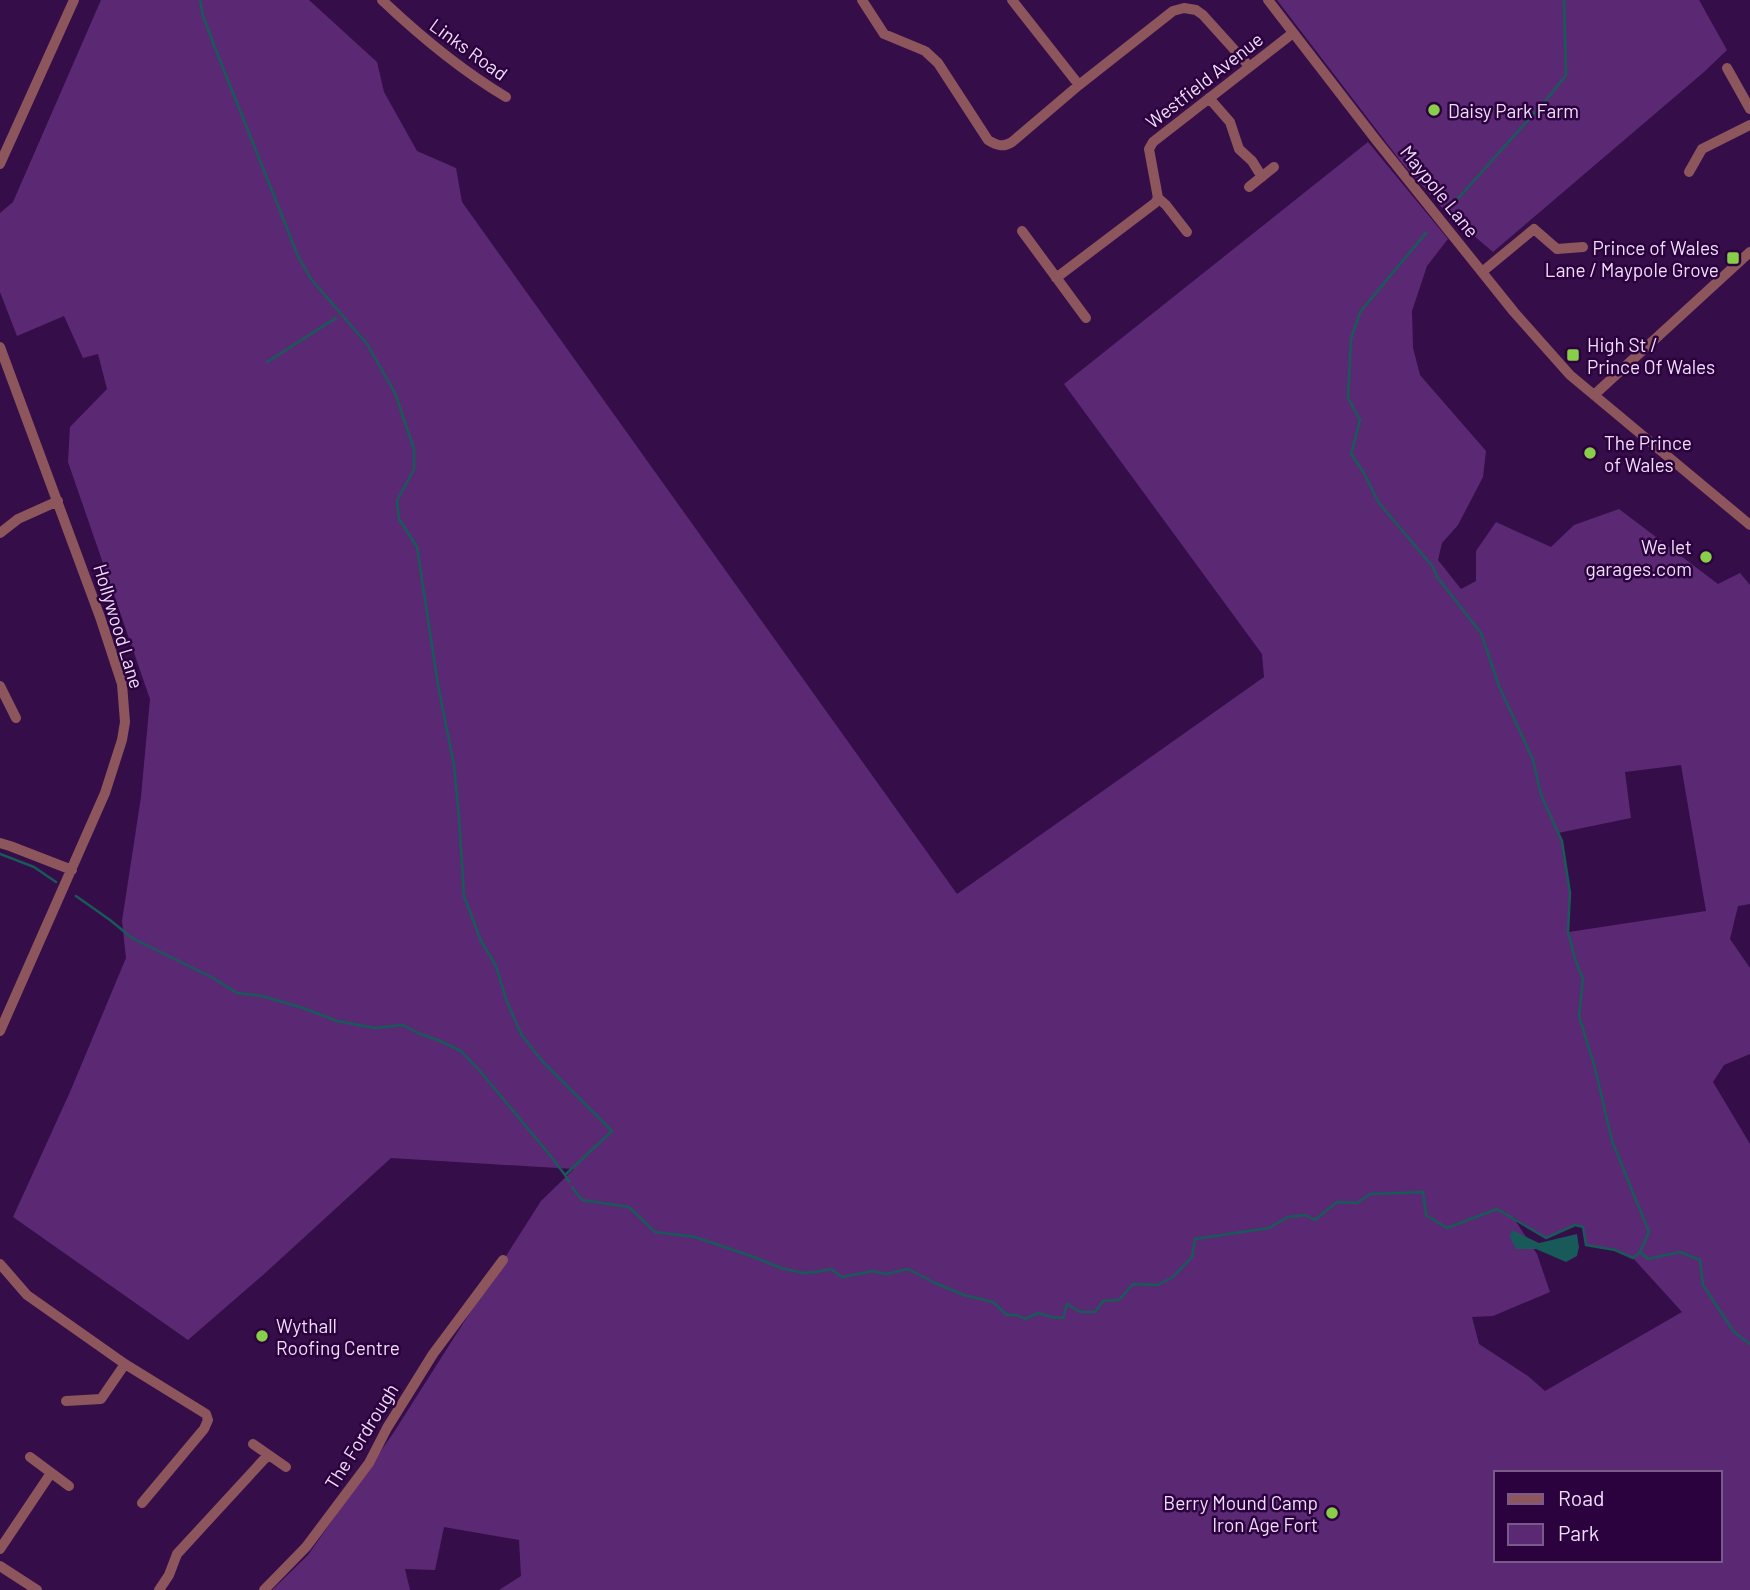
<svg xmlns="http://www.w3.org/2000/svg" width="1750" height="1590" viewBox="0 0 1750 1590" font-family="Barlow,sans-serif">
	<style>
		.green { fill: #5b2974; fill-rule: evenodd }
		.water { fill: #175a59 }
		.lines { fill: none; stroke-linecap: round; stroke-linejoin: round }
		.stream { stroke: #175a59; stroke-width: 2.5 }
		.minor { stroke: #8c565c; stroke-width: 10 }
		.poi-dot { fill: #89ce48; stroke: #2b023d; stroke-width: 2.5 }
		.labels { text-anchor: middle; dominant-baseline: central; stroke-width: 5; stroke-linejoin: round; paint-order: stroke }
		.street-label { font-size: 19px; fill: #efdefa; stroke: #2b023d }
		.poi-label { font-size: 19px; fill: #efdefa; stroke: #2b023d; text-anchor: start }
	</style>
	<rect width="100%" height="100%" fill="#350d48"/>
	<path class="green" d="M101 0H309L377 62 384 92 417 151 456 168 462 202 957 894 1264 677 1262 654 1064 384 1368 142 1448 239 1427 266 1412 311 1413 348 1420 375 1486 451 1483 477 1458 525 1442 543 1438 560 1461 589 1476 581V551L1496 522 1551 547 1574 525 1619 509 1718 584 1740 573 1750 585V904L1738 906 1730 939 1750 968V1054L1724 1065 1713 1082 1750 1144V1590H499L521 1576 519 1540 444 1527 435 1570 405 1569 410 1590H272L308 1555 394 1432 541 1201 574 1169 391 1158 263 1275 188 1340 13 1217 70 1092 126 958 122 921 141 797 150 699 68 462 70 427 107 389 98 354 83 358 64 316 17 336 0 292V213L13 202ZM1681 765 1706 911 1569 932 1570 893 1562 841 1558 833 1631 818 1625 772ZM1513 1217 1546 1238 1574 1225 1583 1227 1586 1245 1615 1250 1633 1258 1682 1312 1545 1391 1528 1376 1479 1344 1472 1317 1493 1316 1550 1292 1537 1254ZM1496 1473H1720V1560H1496Z
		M1277 0H1699L1727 50 1704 72 1493 252 1446 212 1402 163Z"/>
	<path class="water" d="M1512 1230 1539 1243 1577 1234 1579 1247 1577 1256 1566 1262 1536 1249H1516L1510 1237Z"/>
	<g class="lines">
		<path class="stream" d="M200 0 203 16 217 53 298 256 311 279 367 344 395 393 414 449V469L397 501 399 519 417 547 438 685 454 765 459 818 464 896 481 941 496 966 506 999 521 1034 542 1061 612 1131 565 1175
			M1446 212 1547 99 1566 75 1564 0
			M267 362 336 318
			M0 854 34 867 56 882
			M76 896 110 920 132 938 213 978 237 993 262 996 303 1008 337 1021 375 1028 403 1025 418 1033 440 1041 461 1051 480 1071 549 1154 565 1175 569 1182
			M572 1187 582 1200 629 1207 655 1232 695 1237 751 1256 781 1268 803 1273 816 1272 831 1269 842 1277 873 1271 886 1274 908 1269 935 1283 964 1295 993 1302 1007 1315H1017L1025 1319 1038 1313 1052 1317 1063 1318 1067 1304 1080 1312H1095L1103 1301 1119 1300 1133 1284 1158 1285 1173 1277 1192 1257 1195 1239 1269 1228 1288 1217 1305 1215 1315 1220 1337 1202 1357 1203 1370 1194 1423 1192 1426 1215 1447 1228 1497 1209 1546 1238 1575 1225 1583 1227 1586 1245 1615 1250 1633 1258 1640 1252 1649 1232 1612 1141 1595 1068 1579 1016 1583 979 1576 962 1568 932 1570 893 1562 841 1541 795 1533 760 1499 686 1481 633 1437 577 1433 567 1379 503 1364 473 1351 454 1360 420 1348 398 1351 339 1360 312 1426 233
			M1640 1252 1648 1259 1680 1252 1700 1260 1703 1285 1734 1332 1750 1344"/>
		<path class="minor" d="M382 0C420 36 461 70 506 97
			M862 0 884 34 925 51 938 63 988 140C996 145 1003 148 1012 142L1079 85 1173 11 1184 8 1196 10 1203 15 1249 66
			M1012 0 1079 85
			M1268 0 1376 140 1514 312 1570 375 1750 525
			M1727 68 1750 109
			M1209 98 1230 122 1239 149 1252 161 1262 177
			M0 164 74 0
			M1689 172 1702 149 1750 125
			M1249 187 1274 167
			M1158 198 1166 205 1187 232
			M1022 231 1086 318
			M1482 272 1534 229 1557 249 1583 247
			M1056 278 1155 203 1158 198 1149 149 1153 142 1293 33
			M0 347 100 617 122 684 125 722 122 740 105 793 0 1031
			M1594 395 1750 252
			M0 533 18 519 58 501
			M0 686 16 718
			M0 843 10 846 72 870
			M0 1264 27 1295 125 1364 206 1414 208 1420 204 1429 142 1503
			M66 1401 101 1399 125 1364
			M253 1444 286 1467
			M30 1457 69 1486
			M0 1549 51 1473
			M0 1566 37 1590
			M159 1590 169 1575 177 1554 268 1455
			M264 1590 306 1547 369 1463 387 1428 433 1354 503 1260"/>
	</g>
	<g class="poi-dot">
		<circle cx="1434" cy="110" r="7"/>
		<rect x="1726" y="251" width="14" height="14" rx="3.5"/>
		<rect x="1566" y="348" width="14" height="14" rx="3.5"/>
		<circle cx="1590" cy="453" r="7"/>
		<circle cx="1706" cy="557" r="7"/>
		<circle cx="262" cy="1336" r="7"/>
		<circle cx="1332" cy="1513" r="7"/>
	</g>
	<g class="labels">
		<g class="street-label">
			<text transform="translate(469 49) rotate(36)">Links Road</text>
			<text transform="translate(1204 80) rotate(-38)">Westfield Avenue</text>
			<text transform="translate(1440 191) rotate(51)">Maypole Lane</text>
			<text transform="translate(119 626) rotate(73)">Hollywood Lane</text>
			<text transform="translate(361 1436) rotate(-58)">The Fordrough</text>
		</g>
		<g class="poi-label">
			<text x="1448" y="110">Daisy Park Farm</text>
			<text x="1719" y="247" text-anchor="end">Prince of Wales<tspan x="1719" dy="22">Lane / Maypole Grove</tspan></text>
			<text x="1587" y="344">High St /<tspan x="1587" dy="22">Prince Of Wales</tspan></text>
			<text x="1604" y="442">The Prince<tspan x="1604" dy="22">of Wales</tspan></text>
			<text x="1692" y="546" text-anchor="end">We let<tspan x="1692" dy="22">garages.com</tspan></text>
			<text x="276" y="1325">Wythall<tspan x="276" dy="22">Roofing Centre</tspan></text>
			<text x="1318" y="1502" text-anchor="end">Berry Mound Camp<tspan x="1318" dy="22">Iron Age Fort</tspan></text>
		</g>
	</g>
	<rect x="1494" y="1471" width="228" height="91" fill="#2b023d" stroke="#795a89" stroke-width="2"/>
	<rect x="1508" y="1494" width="35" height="10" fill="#8c565c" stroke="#795a89" stroke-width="2"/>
	<text x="1558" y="1506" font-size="21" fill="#efdefa">Road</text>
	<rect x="1508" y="1524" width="35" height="21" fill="#5b2974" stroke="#795a89" stroke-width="2"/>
	<text x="1558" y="1541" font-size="21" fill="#efdefa">Park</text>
</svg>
